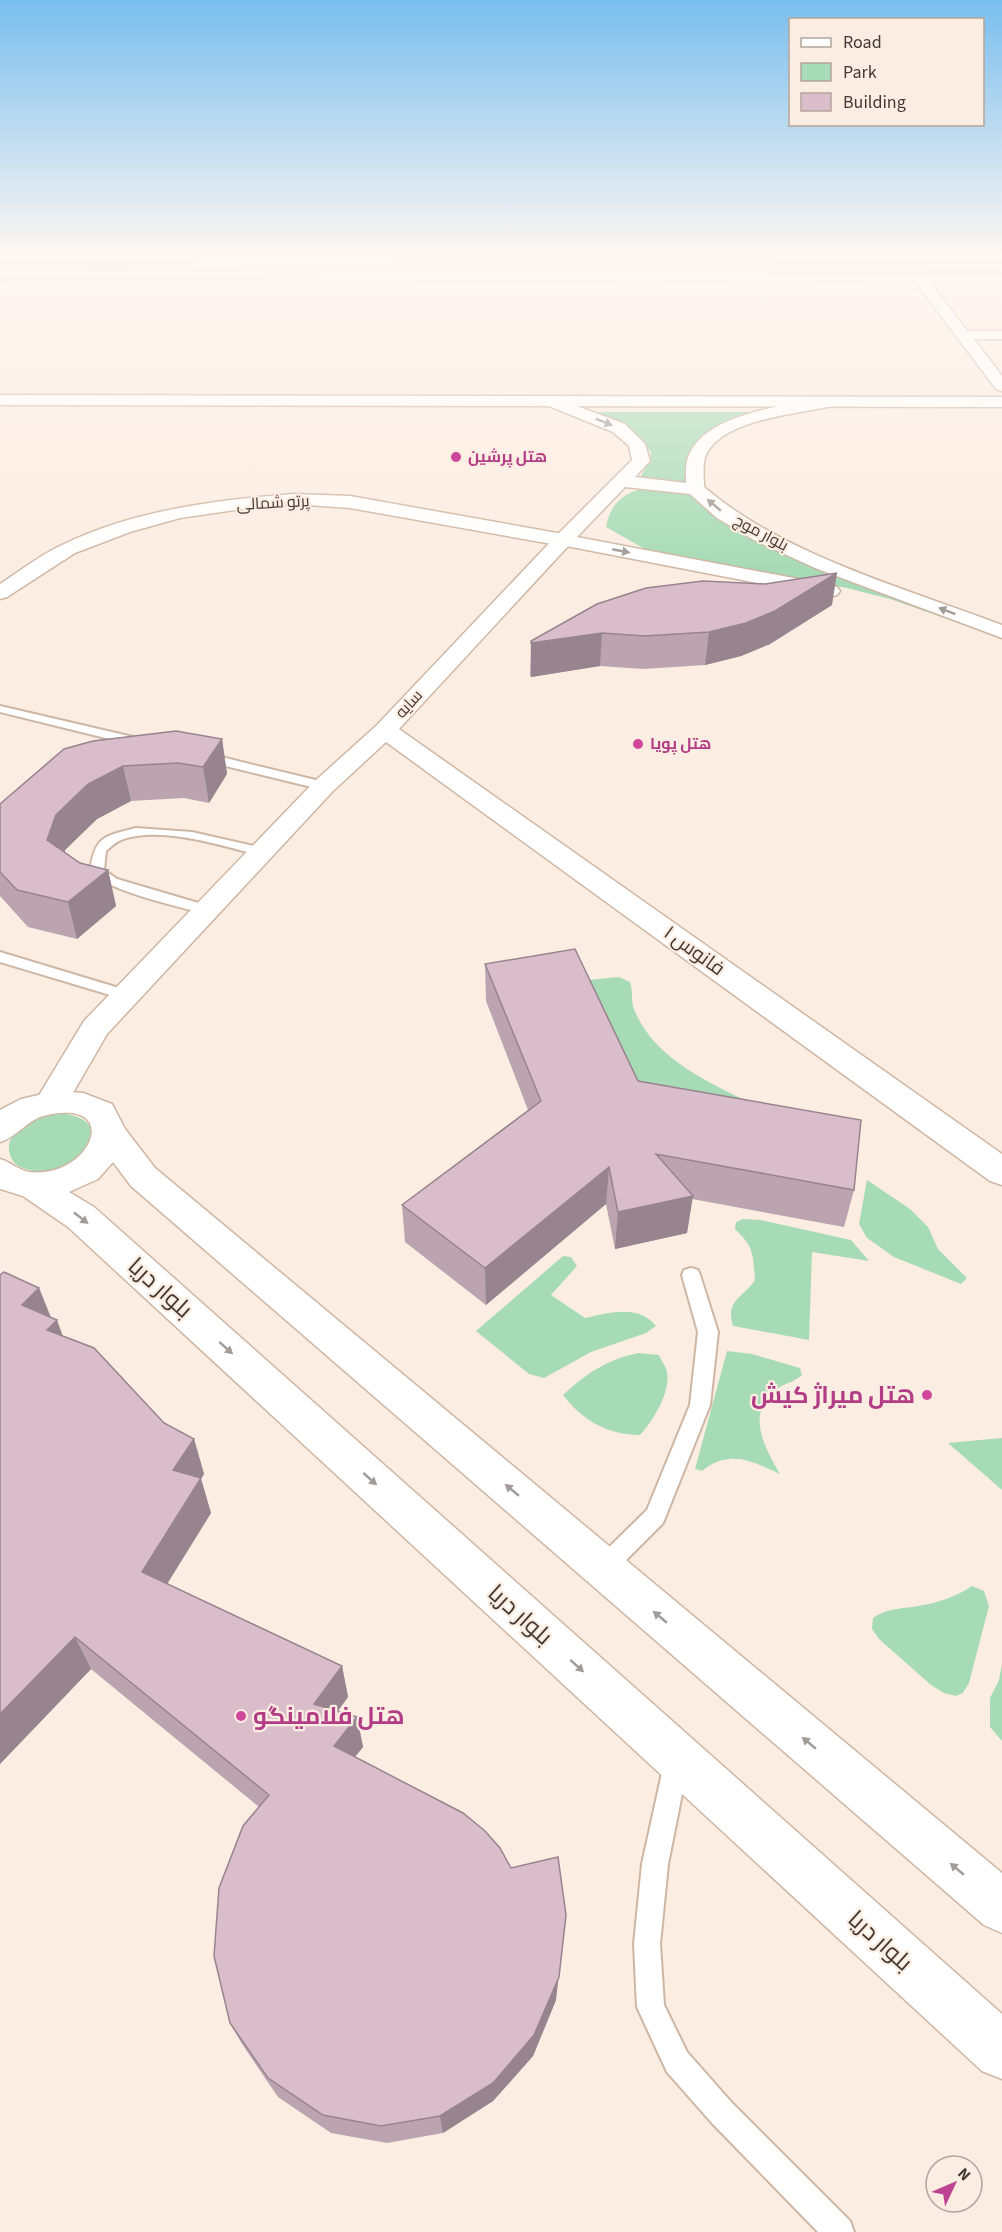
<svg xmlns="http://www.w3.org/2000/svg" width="1002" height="2232" viewBox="0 0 1002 2232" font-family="'Source Sans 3',Cairo,sans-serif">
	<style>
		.green { fill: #a7dbb5 }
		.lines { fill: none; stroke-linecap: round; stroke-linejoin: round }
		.service-casing { stroke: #ceb6a4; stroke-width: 4 }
		.minor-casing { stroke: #ceb6a4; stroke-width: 3 }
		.tertiary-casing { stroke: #ceb6a4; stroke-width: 3 }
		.secondary-casing { stroke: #ceb6a4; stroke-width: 3 }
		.service { fill: #fff; fill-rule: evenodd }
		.minor { fill: #fff; fill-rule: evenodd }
		.tertiary { fill: #fff; fill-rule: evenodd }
		.secondary { fill: #fff; fill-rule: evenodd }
		.wall { fill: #bba3af }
		.shaded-wall { fill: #98848e }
		.building { fill: #d9bdcb; stroke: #98848e; stroke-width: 1.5 }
		.oneway { fill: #a29c99 }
		.hotel-dot { fill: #d1479c; stroke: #fcede2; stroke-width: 2 }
		.labels { text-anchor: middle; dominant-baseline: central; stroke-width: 4.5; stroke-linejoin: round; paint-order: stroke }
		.far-hotel-label { font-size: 16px; font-weight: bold; fill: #b23c85; stroke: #fcede2; text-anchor: start }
		.far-street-label { font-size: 16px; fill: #443a33; stroke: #fcede2 }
		.street-label { font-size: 20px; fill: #443a33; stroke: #fcede2 }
		.near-street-label { font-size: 24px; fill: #443a33; stroke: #fcede2 }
		.near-hotel-label { font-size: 24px; font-weight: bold; fill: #b23c85; stroke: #fcede2; text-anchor: end }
	</style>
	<rect width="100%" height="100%" fill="#fcede2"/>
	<path class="green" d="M0 254H216L181 268H162L0 265Z
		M358 254H1002V264L401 263Z
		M596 412H768C751 420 693 440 688 457 685 466 688 477 690 485L638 481 649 462 651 452 632 430Z
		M650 487C660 488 673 488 682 492 703 500 728 525 748 538L996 636 890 599 847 588 657 553 645 549 606 527C611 501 625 492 650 487Z
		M619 977 630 982C633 990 631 1001 634 1009 653 1058 707 1081 750 1103L635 1092 579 981Z
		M55 1113C131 1116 75 1187 26 1169 18 1167 12 1162 10 1155 2 1130 37 1117 55 1113Z
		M867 1180 910 1209 928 1227 938 1249 967 1278 961 1284 894 1257 867 1238 859 1224Z
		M743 1219 761 1220 851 1240 869 1261 812 1252 809 1340 733 1326C725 1300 743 1298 755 1280 753 1254 754 1247 735 1229L736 1222Z
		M563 1256 571 1257 577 1266 551 1295 585 1318C610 1313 638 1304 656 1326L646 1333 591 1352 544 1378 529 1374 476 1331Z
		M727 1351 752 1354 800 1368 802 1375C795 1382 785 1383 777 1389 745 1412 764 1447 780 1474 751 1461 729 1449 702 1471L695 1469Z
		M638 1353 659 1355C661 1360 666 1366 667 1372 671 1392 653 1421 640 1435 608 1435 582 1420 563 1395 587 1373 606 1360 638 1353Z
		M1002 1438V1490L948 1443Z
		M972 1586 984 1591 989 1606 969 1683 963 1693 956 1696 944 1693 931 1685 879 1639 872 1629 873 1618C887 1608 901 1609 918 1606 937 1603 956 1597 972 1586Z
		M1002 1664V1741L990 1727V1698L999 1680Z"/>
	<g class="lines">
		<g class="service-casing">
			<path id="service" d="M0 706 146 740 148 743 142 747 0 712Z
				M205 753 328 783 330 786 324 790 201 760V754Z
				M136 828 192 832 267 849 269 852 262 856C223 846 160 825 121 840 115 842 111 847 106 851L104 870 117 879 212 907 214 910 207 914C180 907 107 891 90 871 95 836 104 836 136 828Z
				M0 952 132 992 135 995 127 1000 0 962Z
				M691 1268 698 1270 700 1275 718 1332 710 1405 663 1523 611 1575 603 1578 595 1575 592 1568 595 1561 647 1510 690 1405 698 1332 682 1275 684 1270Z
				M676 1752 685 1755 688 1764 668 1864 660 1944 664 2005 687 2052 732 2103 850 2221 854 2232H818L712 2123 667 2072 637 2007 634 1944 642 1864 664 1764 667 1755Z"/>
		</g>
		<g class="minor-casing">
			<path id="minor" d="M919 273 924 274 967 331H1002V339H974L1002 376V391L996 389 914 280 913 277 914 274Z
				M294 494 350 496 563 534 570 536 573 540 570 544 563 546 350 508 294 504 235 510 180 518 130 532 75 553 7 597 0 599V584C20 571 40 555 62 545 134 510 215 500 294 494Z"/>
		</g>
		<g class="tertiary-casing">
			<path id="tertiary" d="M0 271 1002 273V281L0 279Z
				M0 395 1002 397V407L0 405Z
				M563 534 570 536 573 540 570 544 399 729 1002 1154V1185L990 1181 386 742 333 791 107 1034 63 1110 51 1113 39 1110 35 1102 84 1021 315 781 377 725 556 536Z"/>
		</g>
		<g class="secondary-casing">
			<path id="secondary" d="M550 396 625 424 645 444 650 461 635 477 686 483C686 473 685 464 689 455 707 412 790 405 830 397L836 399 838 402 836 405C801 414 723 418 706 455 702 464 704 477 704 487 783 555 905 588 1002 625V638L815 568 754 540 717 518 690 494 625 487 577 537 830 585 837 587 840 591 837 595 830 597 556 544 553 540 556 536 632 460 629 446 613 432 544 404 542 401Z
				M56 1091 83 1093 112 1104 125 1129 155 1168 1002 1873V1933L984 1925 131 1186 113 1162 98 1179 69 1192 94 1207 1002 2014V2079L982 2071 68 1227 23 1196 0 1189V1159C10 1162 19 1170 29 1172 92 1179 123 1098 47 1115 27 1119 18 1137 0 1142V1110L21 1099Z"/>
		</g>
		<use href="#service" class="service"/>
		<use href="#minor" class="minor"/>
		<use href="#tertiary" class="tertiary"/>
		<use href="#secondary" class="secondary"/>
	</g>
	<path class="wall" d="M832 605 770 644 741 656 705 665 643 669 600 666 531 677 530 675 531 641Z
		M222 739 227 774 209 803 184 798 131 801 97 819 65 850V853L80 863 108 870 116 906 77 939 28 927 0 896V804L64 749Z
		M485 964 638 1081 854 1190 844 1227 692 1199 687 1233 615 1249 606 1204 486 1305 405 1242 402 1205 528 1110 486 1001Z
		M0 1275 39 1288 51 1317 63 1336 164 1423 194 1439 204 1474 201 1479 211 1513 167 1584 342 1666 348 1697 338 1711 357 1717 363 1747 355 1757 556 2000 533 2056 493 2101 443 2133 387 2143 331 2133 278 2097 242 2044 230 2023 259 1807 91 1669 0 1764Z"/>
	<path class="shaded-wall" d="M837 573 832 605 770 644 741 656 705 665 709 632Z
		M602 633 600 666 531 677V643Z
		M222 739 227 774 209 803 203 767Z
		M123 766 131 801 97 819 65 850 57 876 47 840 56 815 88 784Z
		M108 870 116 906 77 939 68 902Z
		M609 1167 606 1204 486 1305 485 1268Z
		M693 1196 687 1233 615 1249 618 1212Z
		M39 1288 53 1324 57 1320 70 1356 22 1305Z
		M194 1439 204 1474 201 1479 211 1513 154 1605 142 1572 173 1470Z
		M75 1637 91 1669 0 1764V1714Z
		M342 1666 348 1697 321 1734 314 1704Z
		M357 1717 363 1747 340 1775 334 1746Z
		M566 1915 556 2000 533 2056 493 2101 443 2133 440 2116Z"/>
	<path class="building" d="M837 573 775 611 746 623 709 632 645 636 602 633 531 643V641L597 604 646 588 703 581 765 584Z
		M176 731 222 739 203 767 178 763 123 766 88 784 56 815 47 840 80 863 108 870 68 902 17 890 0 872V804L64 749 93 741Z
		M575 949 638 1081 861 1120 854 1190 656 1154 693 1196 618 1212 609 1167 485 1268 402 1205 541 1101 485 964Z
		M4 1272 39 1288 22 1305 57 1320 47 1330 94 1348 164 1423 194 1439 173 1470 201 1478 142 1572 342 1666 314 1704 357 1717 334 1746 463 1813 485 1831 500 1848 511 1868 558 1857 566 1915 559 1977 534 2035 493 2083 440 2116 381 2126 323 2115 268 2078 230 2023 214 1956 219 1888 243 1826 269 1795 75 1637 0 1714V1275Z"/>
	<defs><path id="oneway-solid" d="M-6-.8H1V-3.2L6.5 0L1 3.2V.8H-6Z" transform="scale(1.5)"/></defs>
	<g class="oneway">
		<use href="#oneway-solid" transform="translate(604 422) rotate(22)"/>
		<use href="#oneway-solid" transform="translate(714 505) rotate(-140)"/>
		<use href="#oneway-solid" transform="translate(621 551) rotate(11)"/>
		<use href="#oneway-solid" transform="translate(947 611) rotate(-159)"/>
		<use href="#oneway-solid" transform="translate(81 1218) rotate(38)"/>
		<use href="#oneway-solid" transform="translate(226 1348) rotate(42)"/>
		<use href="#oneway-solid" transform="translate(370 1479) rotate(42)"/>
		<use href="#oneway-solid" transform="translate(512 1490) rotate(-140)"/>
		<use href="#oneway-solid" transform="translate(660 1617) rotate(-140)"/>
		<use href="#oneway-solid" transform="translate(577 1666) rotate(42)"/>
		<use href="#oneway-solid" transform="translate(809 1743) rotate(-140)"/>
		<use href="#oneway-solid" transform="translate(957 1869) rotate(-140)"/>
	</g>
	<linearGradient id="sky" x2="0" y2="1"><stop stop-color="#79beed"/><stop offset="0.45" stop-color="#fef7f2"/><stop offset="1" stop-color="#fef7f2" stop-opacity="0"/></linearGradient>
	<rect width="1002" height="567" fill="url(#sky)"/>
	<g class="hotel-dot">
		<circle cx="456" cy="457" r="6"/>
		<circle cx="638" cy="744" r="6"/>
		<circle cx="927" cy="1395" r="6"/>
		<circle cx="241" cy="1716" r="6"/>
	</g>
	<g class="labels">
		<g class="far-hotel-label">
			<text x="468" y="457">هتل پرشین</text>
			<text x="650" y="744">هتل پویا</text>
		</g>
		<g class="far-street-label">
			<text transform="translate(273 503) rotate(-3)">پرتو شمالی</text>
			<text transform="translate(761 533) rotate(28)">بلوار موج</text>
			<text transform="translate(409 704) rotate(-47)">سایه</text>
		</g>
		<g class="street-label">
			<text transform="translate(694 951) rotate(36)">فانوس ۱</text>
		</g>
		<g class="near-street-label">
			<text transform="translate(160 1288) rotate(42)">بلوار دریا</text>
			<text transform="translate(520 1615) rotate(42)">بلوار دریا</text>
			<text transform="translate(880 1941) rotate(42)">بلوار دریا</text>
		</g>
		<g class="near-hotel-label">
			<text x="915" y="1395">هتل میراژ کیش</text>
			<text x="253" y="1716" text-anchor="start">هتل فلامینگو</text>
		</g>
	</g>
	<rect x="789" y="18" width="195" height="108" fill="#fcede2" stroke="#b2a59c" stroke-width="1.5"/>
	<rect x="801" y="38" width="30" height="9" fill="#ffffff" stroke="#b2a59c" stroke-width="1.5"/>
	<text x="843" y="48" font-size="18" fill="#443a33">Road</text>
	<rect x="801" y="63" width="30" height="18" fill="#a7dbb5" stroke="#b2a59c" stroke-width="1.5"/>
	<text x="843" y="78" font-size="18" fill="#443a33">Park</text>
	<rect x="801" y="93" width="30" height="18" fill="#d9bdcb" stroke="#b2a59c" stroke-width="1.5"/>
	<text x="843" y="108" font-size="18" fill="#443a33">Building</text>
	<g transform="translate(954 2184) rotate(46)"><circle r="28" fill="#fcede2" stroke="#b2a59c" stroke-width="1.5"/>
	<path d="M0-4.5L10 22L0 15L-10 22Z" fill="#be4393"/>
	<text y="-9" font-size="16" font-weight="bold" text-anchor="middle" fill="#443a33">N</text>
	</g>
</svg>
